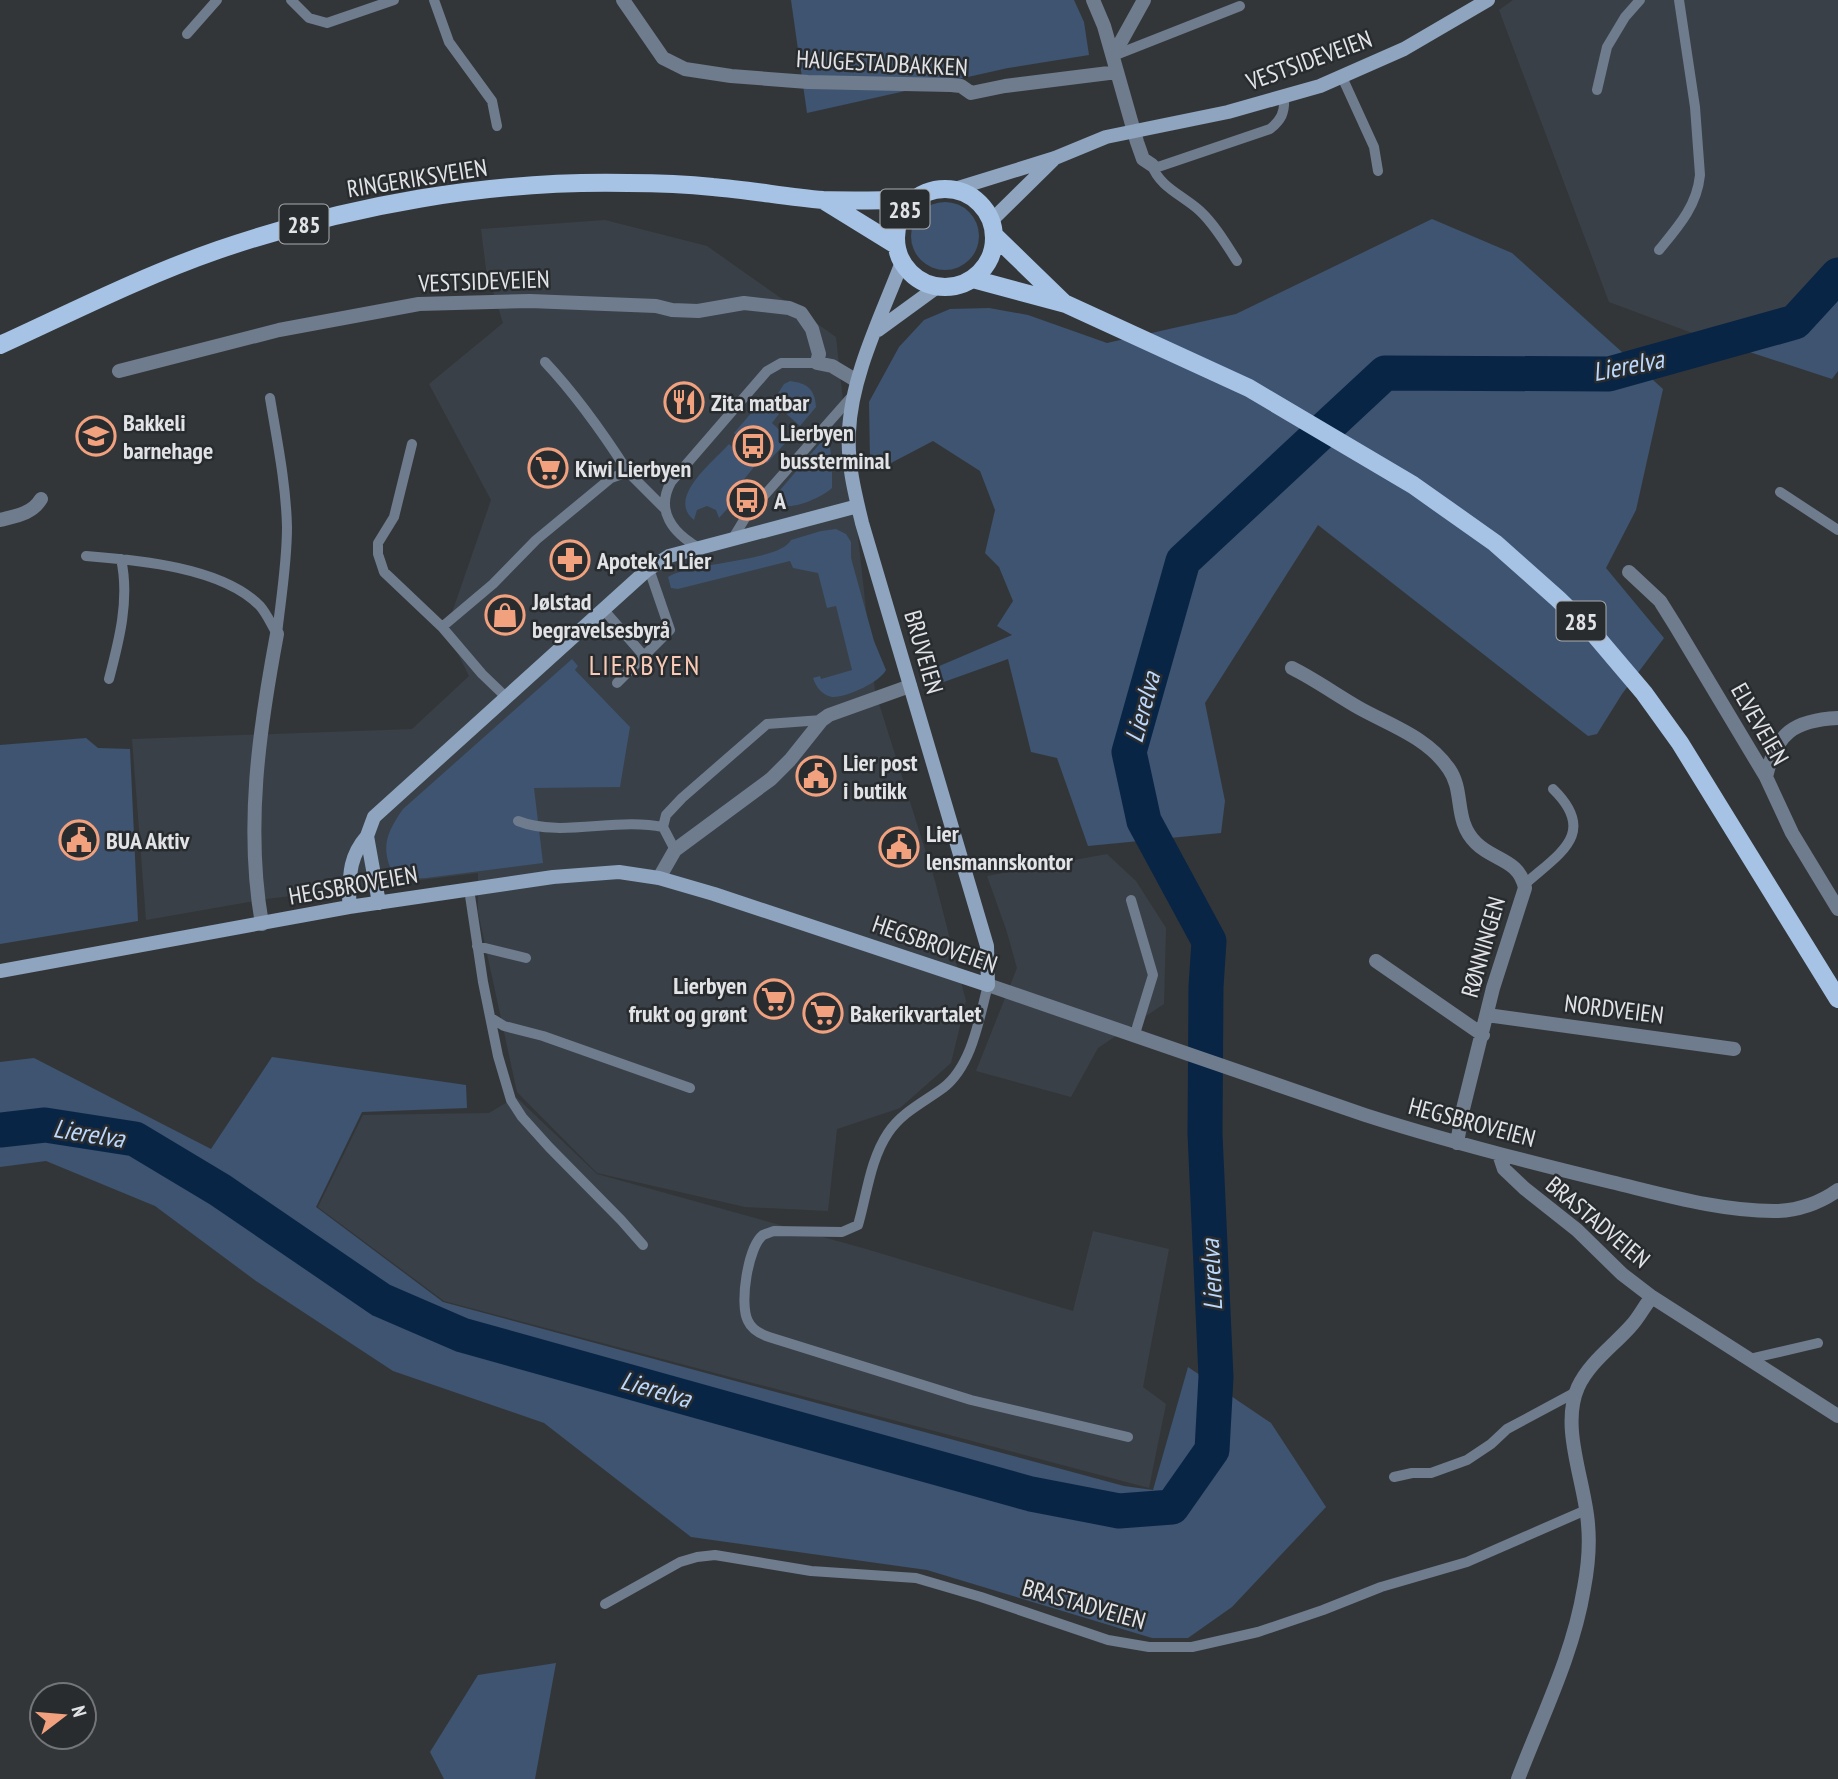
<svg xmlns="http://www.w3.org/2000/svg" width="1838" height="1779" viewBox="0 0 1838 1779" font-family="'PT Sans Narrow',sans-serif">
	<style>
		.built { fill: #394048 }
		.green { fill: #3e5471 }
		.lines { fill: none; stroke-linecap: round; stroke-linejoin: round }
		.river { stroke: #092546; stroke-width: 35 }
		.lane { stroke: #6f7c8d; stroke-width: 10 }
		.street { stroke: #6f7c8d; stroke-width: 14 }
		.secondary { stroke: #8ea4bf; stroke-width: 14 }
		.primary { stroke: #a6c2e5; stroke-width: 18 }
		.labels { text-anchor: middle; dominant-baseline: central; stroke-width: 5; stroke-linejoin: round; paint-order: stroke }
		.shield { fill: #292c2f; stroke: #aaacaf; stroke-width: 2 }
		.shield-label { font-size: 23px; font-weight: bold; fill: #e2e3e6 }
		.street-label { font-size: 24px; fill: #e2e3e6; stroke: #292c2f }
		.poi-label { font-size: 24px; font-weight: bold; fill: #e2e3e6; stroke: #292c2f; text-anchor: start }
		.water-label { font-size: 26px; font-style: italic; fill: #bcd9fd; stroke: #292c2f }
		.quarter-label { font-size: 28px; letter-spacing: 2px; fill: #f9cab6; stroke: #292c2f }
	</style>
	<rect width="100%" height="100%" fill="#333639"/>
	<path class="built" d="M1513 0H1838V275L1795 322 1719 343 1609 302 1499 10Z
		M605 220 707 246 836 337 875 691 935 881 966 1001 951 1063 900 1108 837 1129 828 1211 745 1207 597 1173 517 1092 478 912V873L266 899 146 920 132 739 412 729 469 676 446 630 491 500 429 384 503 323 486 269 481 229Z
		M1107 854 1136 881 1166 928 1164 1004 1098 1048 1071 1097 976 1071 1017 968 1006 929 987 876Z
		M516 1097 597 1174 866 1249 1073 1311 1093 1231 1169 1249 1143 1387 1166 1404 1149 1488 444 1301 318 1207 363 1115 489 1113Z"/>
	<path class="green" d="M791 0H1074L1084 22 1089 55 1008 68 807 113Z
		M911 236a34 34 0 1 1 68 0a34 34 0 1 1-68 0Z
		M1432 219 1512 253 1663 389 1636 510 1606 568 1664 638 1622 694 1597 734 1588 736 1318 525 1205 703 1225 801 1221 833 1088 846 1057 758 1031 752 1008 659 941 683 932 682 930 670 1012 635 997 626 1013 601 999 567 985 553 995 510 980 471 933 441 891 463 870 459 869 402 899 347 924 320 950 309 989 308 1028 315 1107 343 1236 314Z
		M1838 276V371L1832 379 1722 343 1791 326Z
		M790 381C807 383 815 389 816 407L800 426 782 410 772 423 789 439 767 463 758 455 762 449 752 440 747 445 734 433 753 411 771 404 784 384Z
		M828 434 832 461V488C824 496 794 510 783 505 780 504 776 499 774 497Z
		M729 444 754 467 741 483 746 488 719 518 716 510 707 506 697 510 694 520C666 498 713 462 729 444Z
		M836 529 846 534 851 542V558L874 641 886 670C880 682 846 698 832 697 822 695 816 687 813 678L820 676 821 679 852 670 836 606 827 608 818 573 793 568 790 561 678 589 671 588 668 577C692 562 779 562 791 540L821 531Z
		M572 659 578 666 575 670 630 727 620 787 534 788 543 863 426 878 409 879 393 874C380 847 387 832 403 809Z
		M86 738 98 748 130 749 138 921 0 944V745Z
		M272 1057 466 1085 467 1108 362 1112 316 1207 443 1302 1124 1486 1153 1490 1188 1367 1271 1423 1326 1507 1232 1607 1188 1638H1152L927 1570 691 1537 544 1423 393 1371 256 1281 155 1206 46 1161 0 1167V1062L34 1058 211 1149Z
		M556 1663 535 1779H444L430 1752 478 1675Z"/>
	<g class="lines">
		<path class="river" d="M0 1130 45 1125 135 1139 220 1190 381 1300 462 1335 1031 1494 1119 1511 1172 1507 1212 1450 1216 1377 1205 1134 1206 987 1209 941 1144 821 1129 752 1183 561 1385 373 1609 374 1795 322 1838 275"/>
		<path class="lane" d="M291 0 309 18 327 23 394 0
			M434 0 449 42 492 101 497 126
			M187 34 217 0
			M1113 56 1240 6
			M1342 77 1374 147 1378 171
			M1597 90 1607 47 1625 17 1640 0
			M1659 250C1678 227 1697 206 1700 175L1695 107 1679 0
			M1237 261C1226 244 1215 225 1200 211 1184 196 1159 187 1152 165L1158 167 1270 129C1281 120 1285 113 1284 98
			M545 362C577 396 603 433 628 472
			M270 398C277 440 286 484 287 527 287 563 281 598 277 634
			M412 444 394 517 378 543V554L384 572 442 627 493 584 536 540 611 478 628 472 664 508
			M1780 492 1838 530
			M733 538 747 515 853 395
			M699 548C673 533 655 511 671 482L767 371 781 363H817
			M86 556C137 560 222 567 260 606 267 614 271 624 277 634
			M603 609 644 656
			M442 627 482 674 506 697
			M109 679C119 641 130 599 121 559
			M617 683 670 630 649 569
			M518 821C561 838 616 817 663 827
			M675 850 663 827 666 815 682 798 767 724 822 720
			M1524 885C1558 854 1599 834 1553 789
			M469 889 483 982 498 1056 511 1100 522 1117 549 1147 621 1220 643 1245
			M1131 900 1153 975 1134 1037
			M477 946 526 958
			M988 985C979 1019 972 1066 943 1088 924 1102 902 1112 888 1133 870 1160 867 1194 858 1225L842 1232 774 1231C771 1232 765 1234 763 1235 748 1247 739 1304 748 1321 752 1330 760 1334 769 1337L971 1400 1128 1437
			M491 1018 504 1026 543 1036 690 1088
			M1749 1359 1818 1343
			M1394 1477 1412 1473H1431L1467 1460 1491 1444 1507 1429 1576 1392
			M605 1604 680 1562 697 1557 715 1555 811 1571 916 1578 981 1597 1108 1640 1149 1647H1192L1258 1632 1323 1610 1381 1587 1467 1562 1586 1510"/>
		<path class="street" d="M623 0 663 58 685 69 731 76 808 82 951 85 961 86 971 93 1005 86 1117 72
			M1093 0 1104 26 1137 142 1143 159 1152 165
			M1113 56 1144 0
			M119 371 279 330 419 304 530 301 656 306 672 310 698 311 744 303 789 308 801 313 812 329 819 354 817 363 832 366 857 381
			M0 520C15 516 32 514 41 499
			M1629 572 1660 601 1675 625 1766 777 1792 833 1838 909
			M1292 668C1316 680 1338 696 1361 709 1392 726 1428 738 1449 769 1465 792 1453 820 1476 843 1494 861 1519 859 1525 888L1493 988 1463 1109 1457 1143
			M1766 777C1776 733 1794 720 1838 718
			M659 878 675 850 771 779 790 760 822 720 829 715 910 686
			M262 924C245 827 259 730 277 634
			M1376 961 1483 1035
			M988 985 1365 1115C1446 1141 1528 1162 1611 1182 1665 1195 1723 1212 1778 1211 1799 1210 1821 1202 1838 1190
			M1487 1015 1734 1049
			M1499 1154 1504 1169 1524 1188 1577 1230 1622 1274 1652 1297C1644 1306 1639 1318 1630 1327 1613 1346 1589 1363 1578 1387 1560 1427 1585 1482 1588 1524 1590 1545 1588 1567 1584 1588 1573 1655 1542 1716 1518 1779
			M1652 1297 1838 1416"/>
		<path class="secondary" d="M955 189 1055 158 1106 137 1228 112 1320 86 1404 49 1488 0
			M992 220 1053 160
			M878 330 937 287
			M379 903 367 836 374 817 646 571 669 556 858 506
			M349 907C350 879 347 859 367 836
			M0 971 349 907 553 877 619 872 659 878 714 894 988 985 987 946 862 523C855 494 847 463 849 432 851 376 882 315 902 262"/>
		<path class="primary" d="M896 238a49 49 0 1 1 98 0a49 49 0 1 1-98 0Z
			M823 200 896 245
			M995 236 1063 302
			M973 279 1066 304 1249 388 1413 485 1495 543 1558 599 1594 634 1644 693 1680 743 1838 999
			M0 345C72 312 143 276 218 250 349 205 490 180 628 183 656 183 685 184 713 187 750 190 787 197 823 200 853 201 883 200 913 200"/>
	</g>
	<defs>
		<g id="restaurant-ring" transform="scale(2.0125)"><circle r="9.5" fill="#292c2f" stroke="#f2a17e" stroke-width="1.5"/><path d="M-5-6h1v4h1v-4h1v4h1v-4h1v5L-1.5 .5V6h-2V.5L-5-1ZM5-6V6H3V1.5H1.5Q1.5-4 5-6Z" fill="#f2a17e"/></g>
		<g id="school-ring" transform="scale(2.0125)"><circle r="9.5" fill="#292c2f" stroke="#f2a17e" stroke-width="1.5"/><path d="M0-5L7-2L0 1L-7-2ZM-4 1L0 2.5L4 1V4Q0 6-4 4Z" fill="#f2a17e"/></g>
		<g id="bus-ring" transform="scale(2.0125)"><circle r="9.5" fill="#292c2f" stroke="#f2a17e" stroke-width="1.5"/><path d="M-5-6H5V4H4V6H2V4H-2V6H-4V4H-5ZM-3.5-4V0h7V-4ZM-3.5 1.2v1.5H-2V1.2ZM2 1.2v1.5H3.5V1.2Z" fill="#f2a17e"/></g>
		<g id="supermarket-ring" transform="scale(2.0125)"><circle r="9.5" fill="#292c2f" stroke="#f2a17e" stroke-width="1.5"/><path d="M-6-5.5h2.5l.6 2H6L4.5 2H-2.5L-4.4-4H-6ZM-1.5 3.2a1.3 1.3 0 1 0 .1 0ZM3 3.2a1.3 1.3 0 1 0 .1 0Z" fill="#f2a17e"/></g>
		<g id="pharmacy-ring" transform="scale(2.0125)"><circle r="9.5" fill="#292c2f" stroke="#f2a17e" stroke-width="1.5"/><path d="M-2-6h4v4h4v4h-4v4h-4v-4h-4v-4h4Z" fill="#f2a17e"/></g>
		<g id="shop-ring" transform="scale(2.0125)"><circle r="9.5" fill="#292c2f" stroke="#f2a17e" stroke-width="1.5"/><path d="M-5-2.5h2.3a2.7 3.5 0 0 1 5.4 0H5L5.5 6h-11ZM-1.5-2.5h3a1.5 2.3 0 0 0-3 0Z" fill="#f2a17e"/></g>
		<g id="civic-ring" transform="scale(2.0125)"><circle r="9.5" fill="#292c2f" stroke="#f2a17e" stroke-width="1.5"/><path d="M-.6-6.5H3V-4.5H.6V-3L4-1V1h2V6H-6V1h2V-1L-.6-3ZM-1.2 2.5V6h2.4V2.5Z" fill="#f2a17e"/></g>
	</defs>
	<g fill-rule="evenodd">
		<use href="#restaurant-ring" x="684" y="402"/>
		<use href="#school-ring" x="96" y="436"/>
		<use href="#bus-ring" x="753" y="446"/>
		<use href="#supermarket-ring" x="548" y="468"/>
		<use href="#bus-ring" x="747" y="500"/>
		<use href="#pharmacy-ring" x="570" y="560"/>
		<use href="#shop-ring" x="505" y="615"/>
		<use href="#civic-ring" x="816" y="776"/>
		<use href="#civic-ring" x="79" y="840"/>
		<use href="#civic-ring" x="899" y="847"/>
		<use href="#supermarket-ring" x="774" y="999"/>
		<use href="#supermarket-ring" x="823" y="1013"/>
	</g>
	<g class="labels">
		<g class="shield">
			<rect x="880.5" y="189.5" width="49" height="39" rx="5"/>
			<rect x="279.5" y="204.5" width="49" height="39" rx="5"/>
			<rect x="1556.5" y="601.5" width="49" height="39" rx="5"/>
		</g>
		<g class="shield-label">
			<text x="905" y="209">285</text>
			<text x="304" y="224">285</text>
			<text x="1581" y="621">285</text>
		</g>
		<g class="street-label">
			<text transform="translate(1309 60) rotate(-20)">VESTSIDEVEIEN</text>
			<text transform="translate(882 63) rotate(3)">HAUGESTADBAKKEN</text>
			<text transform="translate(417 178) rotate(-9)">RINGERIKSVEIEN</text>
			<text transform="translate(484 281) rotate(-2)">VESTSIDEVEIEN</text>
			<text transform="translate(924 652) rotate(74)">BRUVEIEN</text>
			<text transform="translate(1760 724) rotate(60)">ELVEVEIEN</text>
			<text transform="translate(353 885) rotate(-10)">HEGSBROVEIEN</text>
			<text transform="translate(935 944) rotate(19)">HEGSBROVEIEN</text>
			<text transform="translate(1483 947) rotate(-74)">RØNNINGEN</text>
			<text transform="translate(1614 1009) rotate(7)">NORDVEIEN</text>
			<text transform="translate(1472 1122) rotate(15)">HEGSBROVEIEN</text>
			<text transform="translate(1598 1222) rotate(40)">BRASTADVEIEN</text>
			<text transform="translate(1084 1604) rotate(16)">BRASTADVEIEN</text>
		</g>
		<g class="poi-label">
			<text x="711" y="402">Zita matbar</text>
			<text x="123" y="422">Bakkeli<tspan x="123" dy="28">barnehage</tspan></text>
			<text x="780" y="432">Lierbyen<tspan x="780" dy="28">bussterminal</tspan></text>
			<text x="575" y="468">Kiwi Lierbyen</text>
			<text x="774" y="500">A</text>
			<text x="597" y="560">Apotek 1 Lier</text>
			<text x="532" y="601">Jølstad<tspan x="532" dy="28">begravelsesbyrå</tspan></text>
			<text x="843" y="762">Lier post<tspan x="843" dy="28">i butikk</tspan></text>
			<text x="926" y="833">Lier<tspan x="926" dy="28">lensmannskontor</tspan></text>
			<text x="106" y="840">BUA Aktiv</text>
			<text x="747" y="985" text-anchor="end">Lierbyen<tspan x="747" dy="28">frukt og grønt</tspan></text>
			<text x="850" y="1013">Bakerikvartalet</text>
		</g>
		<g class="water-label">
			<text transform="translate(1628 365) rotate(-11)">Lierelva</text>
			<text transform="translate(1142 707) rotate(-75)">Lierelva</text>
			<text transform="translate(89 1133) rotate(9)">Lierelva</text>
			<text transform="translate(1211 1275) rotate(-93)">Lierelva</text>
			<text transform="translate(656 1389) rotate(16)">Lierelva</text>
		</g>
		<g class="quarter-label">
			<text x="645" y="664">LIERBYEN</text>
		</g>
	</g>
	<g transform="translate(63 1716) rotate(74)"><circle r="33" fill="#292c2f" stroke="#737578" stroke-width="2"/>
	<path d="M0-5L12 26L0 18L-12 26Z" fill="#f2a17e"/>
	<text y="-10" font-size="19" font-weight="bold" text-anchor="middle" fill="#e2e3e6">N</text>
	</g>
</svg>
